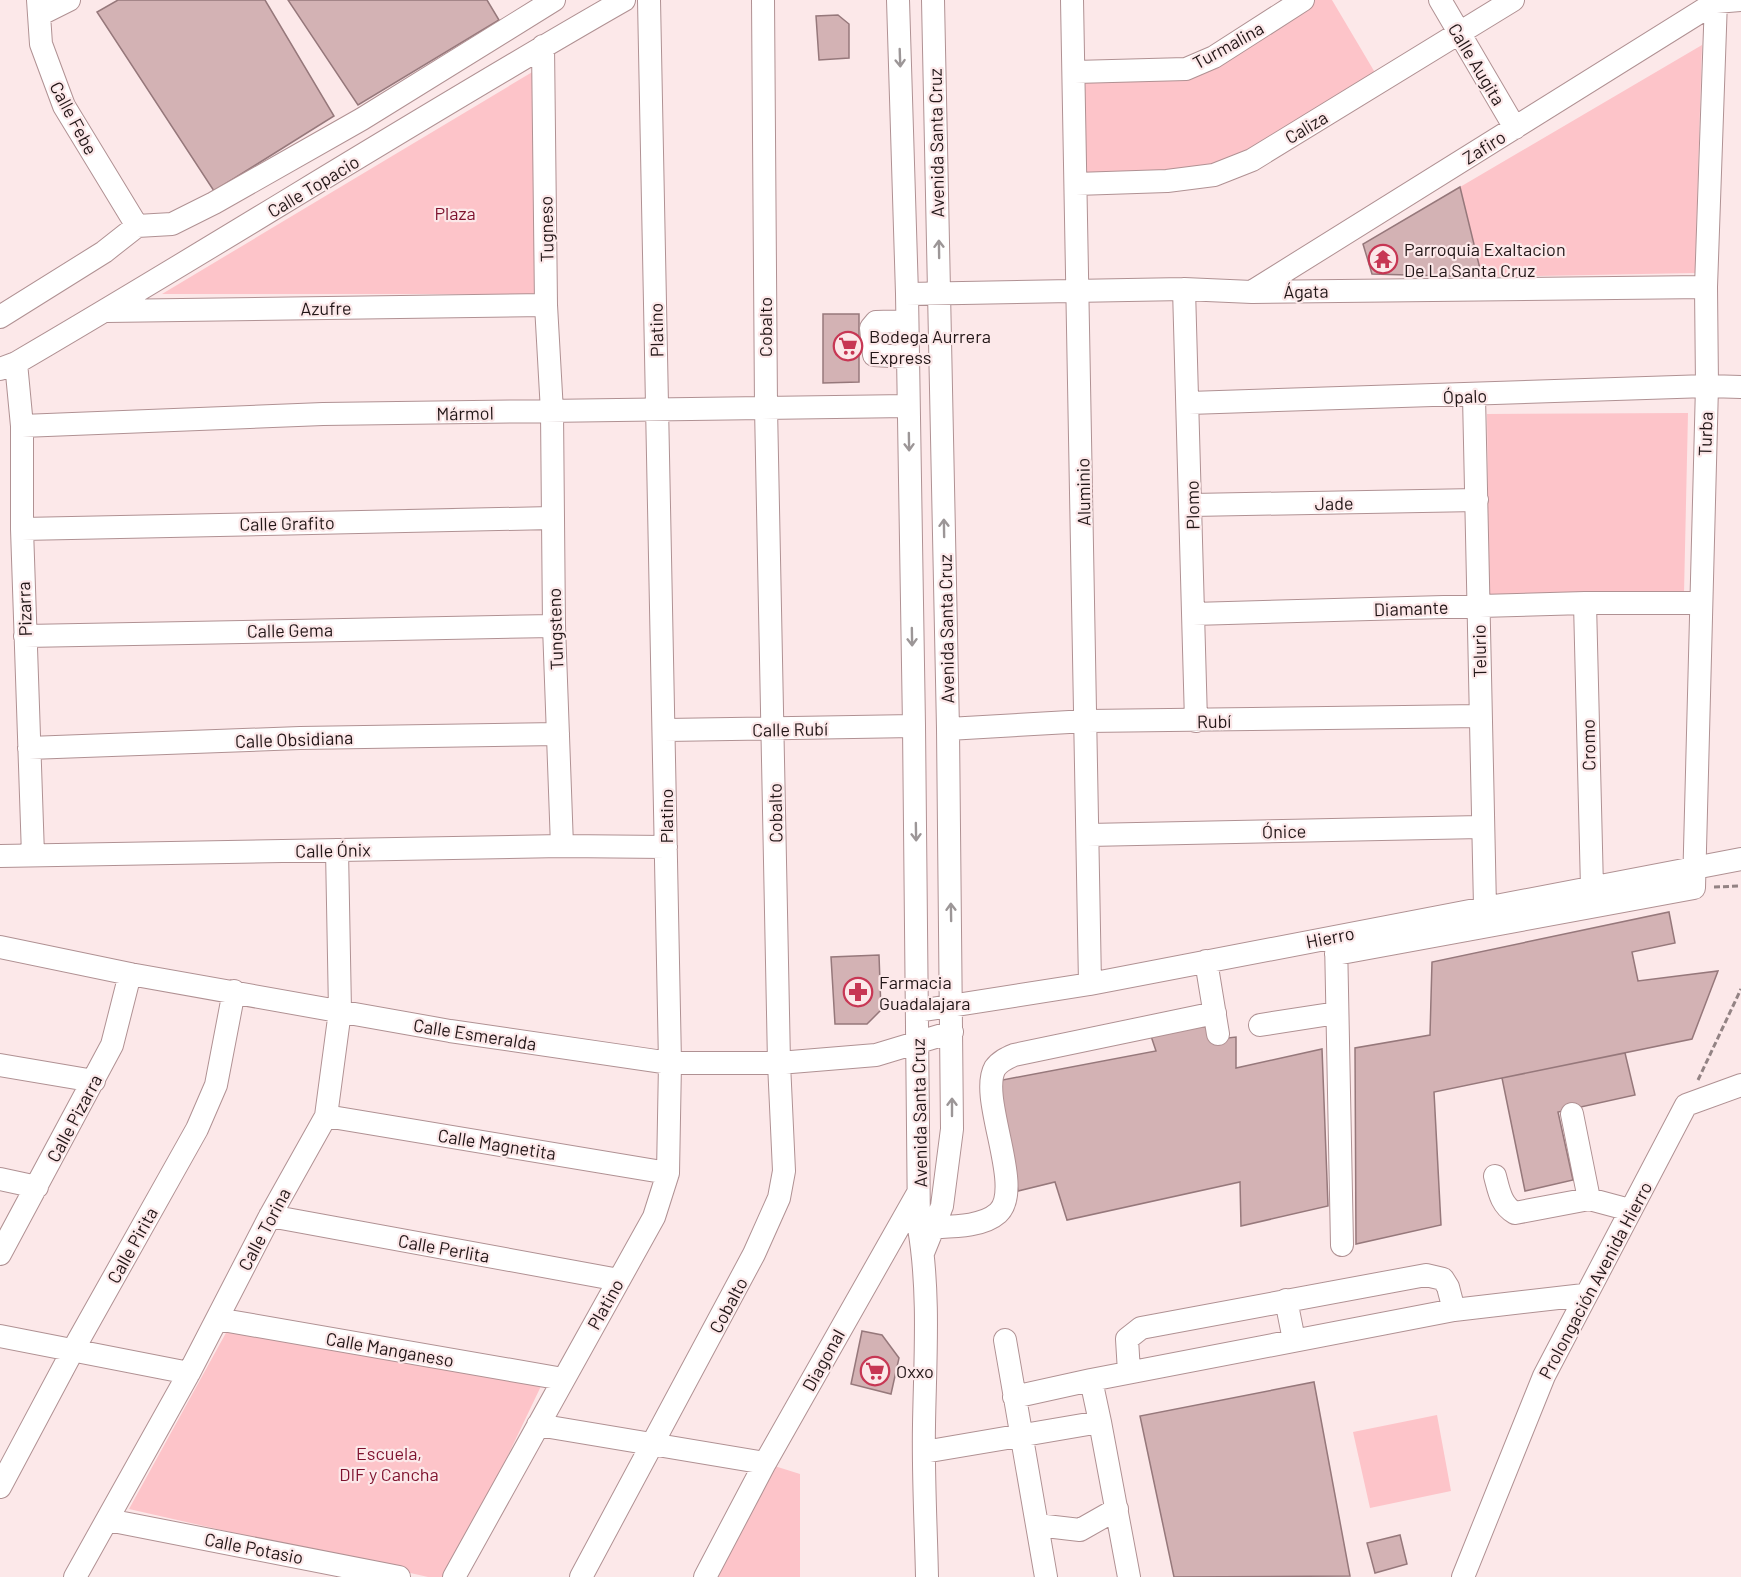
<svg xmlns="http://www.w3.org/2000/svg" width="1741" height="1577" viewBox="0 0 1741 1577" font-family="Barlow,sans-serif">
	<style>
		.green { fill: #fdc4c9 }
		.building { fill: #d3b2b4; stroke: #96787b; stroke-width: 1.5 }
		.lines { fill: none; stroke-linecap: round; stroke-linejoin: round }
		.minor-casing { stroke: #b09193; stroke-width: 24 }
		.path { stroke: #938384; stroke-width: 3; stroke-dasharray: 6 3; stroke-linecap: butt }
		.minor { stroke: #fff; stroke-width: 22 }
		.oneway { stroke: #9c9697 }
		.labels { text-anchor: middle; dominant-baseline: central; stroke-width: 4.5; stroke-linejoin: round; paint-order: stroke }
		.street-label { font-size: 18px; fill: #221617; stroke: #fce8e9 }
		.park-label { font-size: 18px; fill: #7e122e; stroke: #fce8e9 }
		.poi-label { font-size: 18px; fill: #221617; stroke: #fce8e9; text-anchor: start }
	</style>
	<rect width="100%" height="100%" fill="#fce8e9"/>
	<path class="green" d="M1303 0H1332L1380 81 1252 159 1076 184 1075 72 1186 69Z
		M1702 45 1695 273 1482 277 1460 187Z
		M534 71 538 294H162Z
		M1688 413 1684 594 1489 599 1487 414Z
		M227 1331 542 1384 450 1577H428L129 1509Z
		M1437 1415 1451 1491 1370 1508 1353 1432Z
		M765 1463 800 1474V1577H705Z"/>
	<path class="building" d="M118 0H265L334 116 214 191 97 12Z
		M288 0H487L499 20 358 105Z
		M838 15 849 24V58L819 60 816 16Z
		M1460 187 1482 277 1372 274 1363 244Z
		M823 314H859V382L823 383Z
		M1669 912 1675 943 1632 952 1638 981 1718 971 1692 1039 1434 1092 1441 1225 1356 1244 1355 1048 1430 1035 1432 962Z
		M879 955 881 1010 867 1024H835L831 957Z
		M1208 1021 1210 1040 1236 1037V1068L1322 1049 1328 1206 1241 1226 1240 1182 1067 1220 1055 1182 1018 1191 997 1081 1156 1051 1150 1033Z
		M1625 1053 1635 1095 1558 1112 1573 1180 1525 1191 1502 1078Z
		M862 1331 882 1335 899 1358 891 1394 851 1384Z
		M1314 1382 1350 1576 1174 1577 1140 1416Z
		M1400 1535 1407 1564 1375 1573 1367 1543Z"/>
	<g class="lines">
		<g class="minor-casing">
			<path id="minor" d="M38 0 41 44 64 106 137 226
				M898 0 907 294 914 726 919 1228C930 1293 925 1361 924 1425 923 1476 926 1527 927 1577
				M1072 0 1090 984
				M1440 0 1515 128
				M39 15 69 0
				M543 46 546 305 552 412 554 626 562 846
				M1075 72 1186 69 1214 57 1303 0
				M1076 184 1167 181 1214 175 1252 160 1513 0
				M1184 289 1196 721
				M1253 291 1716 2 1741 0
				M907 294 1184 289 1252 292 1706 287
				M107 311 546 305
				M0 317 104 252 137 226 172 224 214 203 362 119 554 0
				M907 321 876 322 871 328 874 355 907 357
				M16 363 22 426V529L33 855
				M0 369 16 363C220 244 419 117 624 0
				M1474 396 1485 907
				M1189 403 1707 386 1741 387
				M22 426 323 414 908 406
				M1192 505 1477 500
				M22 529 552 518
				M1585 603 1592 888
				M1193 614 1585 603H1700
				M25 636 554 626
				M948 729 1087 721 1480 716
				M665 730 914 726
				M29 748 300 738 558 734
				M1088 835 1481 827
				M0 856 562 846 666 847
				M1336 940 1342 1245
				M0 947 130 974 450 1031 670 1063H779L876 1055 952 1032
				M1336 954 1694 888 1707 386 1706 287 1716 0
				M1206 961 1218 1034
				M918 1011 1090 984 1741 859
				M1260 1025 1337 1013
				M0 1065 94 1081
				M1572 1114 1589 1199
				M326 1116 668 1173
				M1495 1176C1499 1191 1501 1205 1515 1213L1589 1199 1630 1210
				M0 1179 37 1187
				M270 1216 619 1280
				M922 1228C944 1226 980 1229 998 1213 1025 1188 978 1098 995 1068 1000 1061 1007 1058 1014 1055L1215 1013
				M923 1253 942 1206 952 1129 948 729 933 0
				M0 1254 112 1045 130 974
				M1286 1300 1294 1340
				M217 1319 563 1379
				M0 1336 189 1373
				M1005 1340 1046 1577
				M1129 1372 1127 1339 1141 1328 1426 1275 1443 1279 1448 1287 1454 1310
				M1091 1380 1454 1310 1584 1295
				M1100 1422 1129 1577
				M538 1425 765 1463
				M924 1452 1100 1422 1091 1380 1014 1397
				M0 1487 73 1350 197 1129 216 1085 234 991
				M108 1520 399 1577
				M1037 1525 1080 1530 1117 1509
				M75 1577 189 1373 270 1216 326 1116 340 1011 337 850
				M454 1577 654 1217 668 1173 670 1063 649 0
				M581 1577 754 1254 779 1198 784 1171 779 1063 766 407 763 0
				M705 1577 765 1463 918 1193
				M1463 1577 1544 1376 1686 1105 1741 1085"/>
		</g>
		<path class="path" d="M1714 887 1741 886
			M1698 1080 1741 989"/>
		<use href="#minor" class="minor"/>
	</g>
	<defs><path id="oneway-shaft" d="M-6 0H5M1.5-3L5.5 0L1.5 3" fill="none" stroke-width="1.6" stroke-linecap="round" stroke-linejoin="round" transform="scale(1.5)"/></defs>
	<g class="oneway">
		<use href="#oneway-shaft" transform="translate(900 58) rotate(88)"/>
		<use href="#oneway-shaft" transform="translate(939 249) rotate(-91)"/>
		<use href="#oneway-shaft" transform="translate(909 442) rotate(89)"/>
		<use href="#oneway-shaft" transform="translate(944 528) rotate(-91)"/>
		<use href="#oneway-shaft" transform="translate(912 637) rotate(89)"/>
		<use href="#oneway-shaft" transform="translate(916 832) rotate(89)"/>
		<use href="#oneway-shaft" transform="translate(951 912) rotate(-91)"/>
		<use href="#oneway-shaft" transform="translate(952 1107) rotate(-90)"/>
	</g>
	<defs>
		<g id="temple-ring" transform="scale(1.5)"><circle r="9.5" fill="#fce8e9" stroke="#c73754" stroke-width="1.5"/><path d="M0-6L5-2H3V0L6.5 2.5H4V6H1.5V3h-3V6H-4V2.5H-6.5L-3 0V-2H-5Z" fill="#c73754"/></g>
		<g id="supermarket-ring" transform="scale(1.5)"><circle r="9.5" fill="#fce8e9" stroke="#c73754" stroke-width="1.5"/><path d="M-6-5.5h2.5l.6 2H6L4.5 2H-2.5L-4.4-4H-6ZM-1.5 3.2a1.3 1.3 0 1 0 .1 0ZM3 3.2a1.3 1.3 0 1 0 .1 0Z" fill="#c73754"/></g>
		<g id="pharmacy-ring" transform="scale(1.5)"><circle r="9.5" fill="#fce8e9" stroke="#c73754" stroke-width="1.5"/><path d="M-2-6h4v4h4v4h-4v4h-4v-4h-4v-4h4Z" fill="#c73754"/></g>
	</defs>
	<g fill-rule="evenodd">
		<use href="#temple-ring" x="1383" y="259"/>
		<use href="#supermarket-ring" x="848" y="346"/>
		<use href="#pharmacy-ring" x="858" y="992"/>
		<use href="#supermarket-ring" x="875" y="1371"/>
	</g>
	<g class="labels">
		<g class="street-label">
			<text transform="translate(1228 45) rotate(-29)">Turmalina</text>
			<text transform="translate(1477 64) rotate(59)">Calle Augita</text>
			<text transform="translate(74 118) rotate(62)">Calle Febe</text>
			<text transform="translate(1306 127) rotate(-31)">Caliza</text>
			<text transform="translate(936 143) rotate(-91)">Avenida Santa Cruz</text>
			<text transform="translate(1484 147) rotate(-32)">Zafiro</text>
			<text transform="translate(313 186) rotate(-31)">Calle Topacio</text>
			<text transform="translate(546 229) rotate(-91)">Tugneso</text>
			<text transform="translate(1306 291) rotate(-1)">Ágata</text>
			<text transform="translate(326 308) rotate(-1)">Azufre</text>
			<text transform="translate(765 327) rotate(-90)">Cobalto</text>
			<text transform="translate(656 330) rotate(-91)">Platino</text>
			<text transform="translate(1465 396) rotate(-2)">Ópalo</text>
			<text transform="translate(465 413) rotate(-1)">Mármol</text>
			<text transform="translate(1705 434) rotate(-88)">Turba</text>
			<text transform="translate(1083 492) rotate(-91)">Aluminio</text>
			<text transform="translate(1334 503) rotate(-1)">Jade</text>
			<text transform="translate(1192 505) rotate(-91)">Plomo</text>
			<text transform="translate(287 523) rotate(-1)">Calle Grafito</text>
			<text transform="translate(1411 608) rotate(-2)">Diamante</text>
			<text transform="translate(24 609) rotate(-92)">Pizarra</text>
			<text transform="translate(555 629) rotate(-92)">Tungsteno</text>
			<text transform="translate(946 629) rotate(-91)">Avenida Santa Cruz</text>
			<text transform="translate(290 630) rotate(-1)">Calle Gema</text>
			<text transform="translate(1479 651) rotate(-91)">Telurio</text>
			<text transform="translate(1214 721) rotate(-1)">Rubí</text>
			<text transform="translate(790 729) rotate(-1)">Calle Rubí</text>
			<text transform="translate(294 739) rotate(-2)">Calle Obsidiana</text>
			<text transform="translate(1588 745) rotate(-91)">Cromo</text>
			<text transform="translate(775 813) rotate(-91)">Cobalto</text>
			<text transform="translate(666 816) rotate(-90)">Platino</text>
			<text transform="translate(1284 831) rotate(-1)">Ónice</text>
			<text transform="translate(333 850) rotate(-1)">Calle Ónix</text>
			<text transform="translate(1330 937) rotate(-11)">Hierro</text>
			<text transform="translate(475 1034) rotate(9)">Calle Esmeralda</text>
			<text transform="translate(919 1113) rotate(-91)">Avenida Santa Cruz</text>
			<text transform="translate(74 1118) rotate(-62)">Calle Pizarra</text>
			<text transform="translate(497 1144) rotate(9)">Calle Magnetita</text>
			<text transform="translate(264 1229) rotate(-62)">Calle Torina</text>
			<text transform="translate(132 1245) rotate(-61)">Calle Pirita</text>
			<text transform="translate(444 1248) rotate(10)">Calle Perlita</text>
			<text transform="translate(1595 1280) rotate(-62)">Prolongación Avenida Hierro</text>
			<text transform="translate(605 1304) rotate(-61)">Platino</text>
			<text transform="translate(728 1305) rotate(-62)">Cobalto</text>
			<text transform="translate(390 1349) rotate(10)">Calle Manganeso</text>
			<text transform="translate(823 1360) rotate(-61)">Diagonal</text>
			<text transform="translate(254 1548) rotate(11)">Calle Potasio</text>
		</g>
		<g class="park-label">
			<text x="455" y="213">Plaza</text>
			<text x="389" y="1453">Escuela,<tspan x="389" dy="21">DIF y Cancha</tspan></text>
		</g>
		<g class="poi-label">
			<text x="1404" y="249">Parroquia Exaltacion<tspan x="1404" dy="21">De La Santa Cruz</tspan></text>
			<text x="869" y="336">Bodega Aurrera<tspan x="869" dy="21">Express</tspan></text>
			<text x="879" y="982">Farmacia<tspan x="879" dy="21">Guadalajara</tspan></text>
			<text x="896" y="1371">Oxxo</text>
		</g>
	</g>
</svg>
